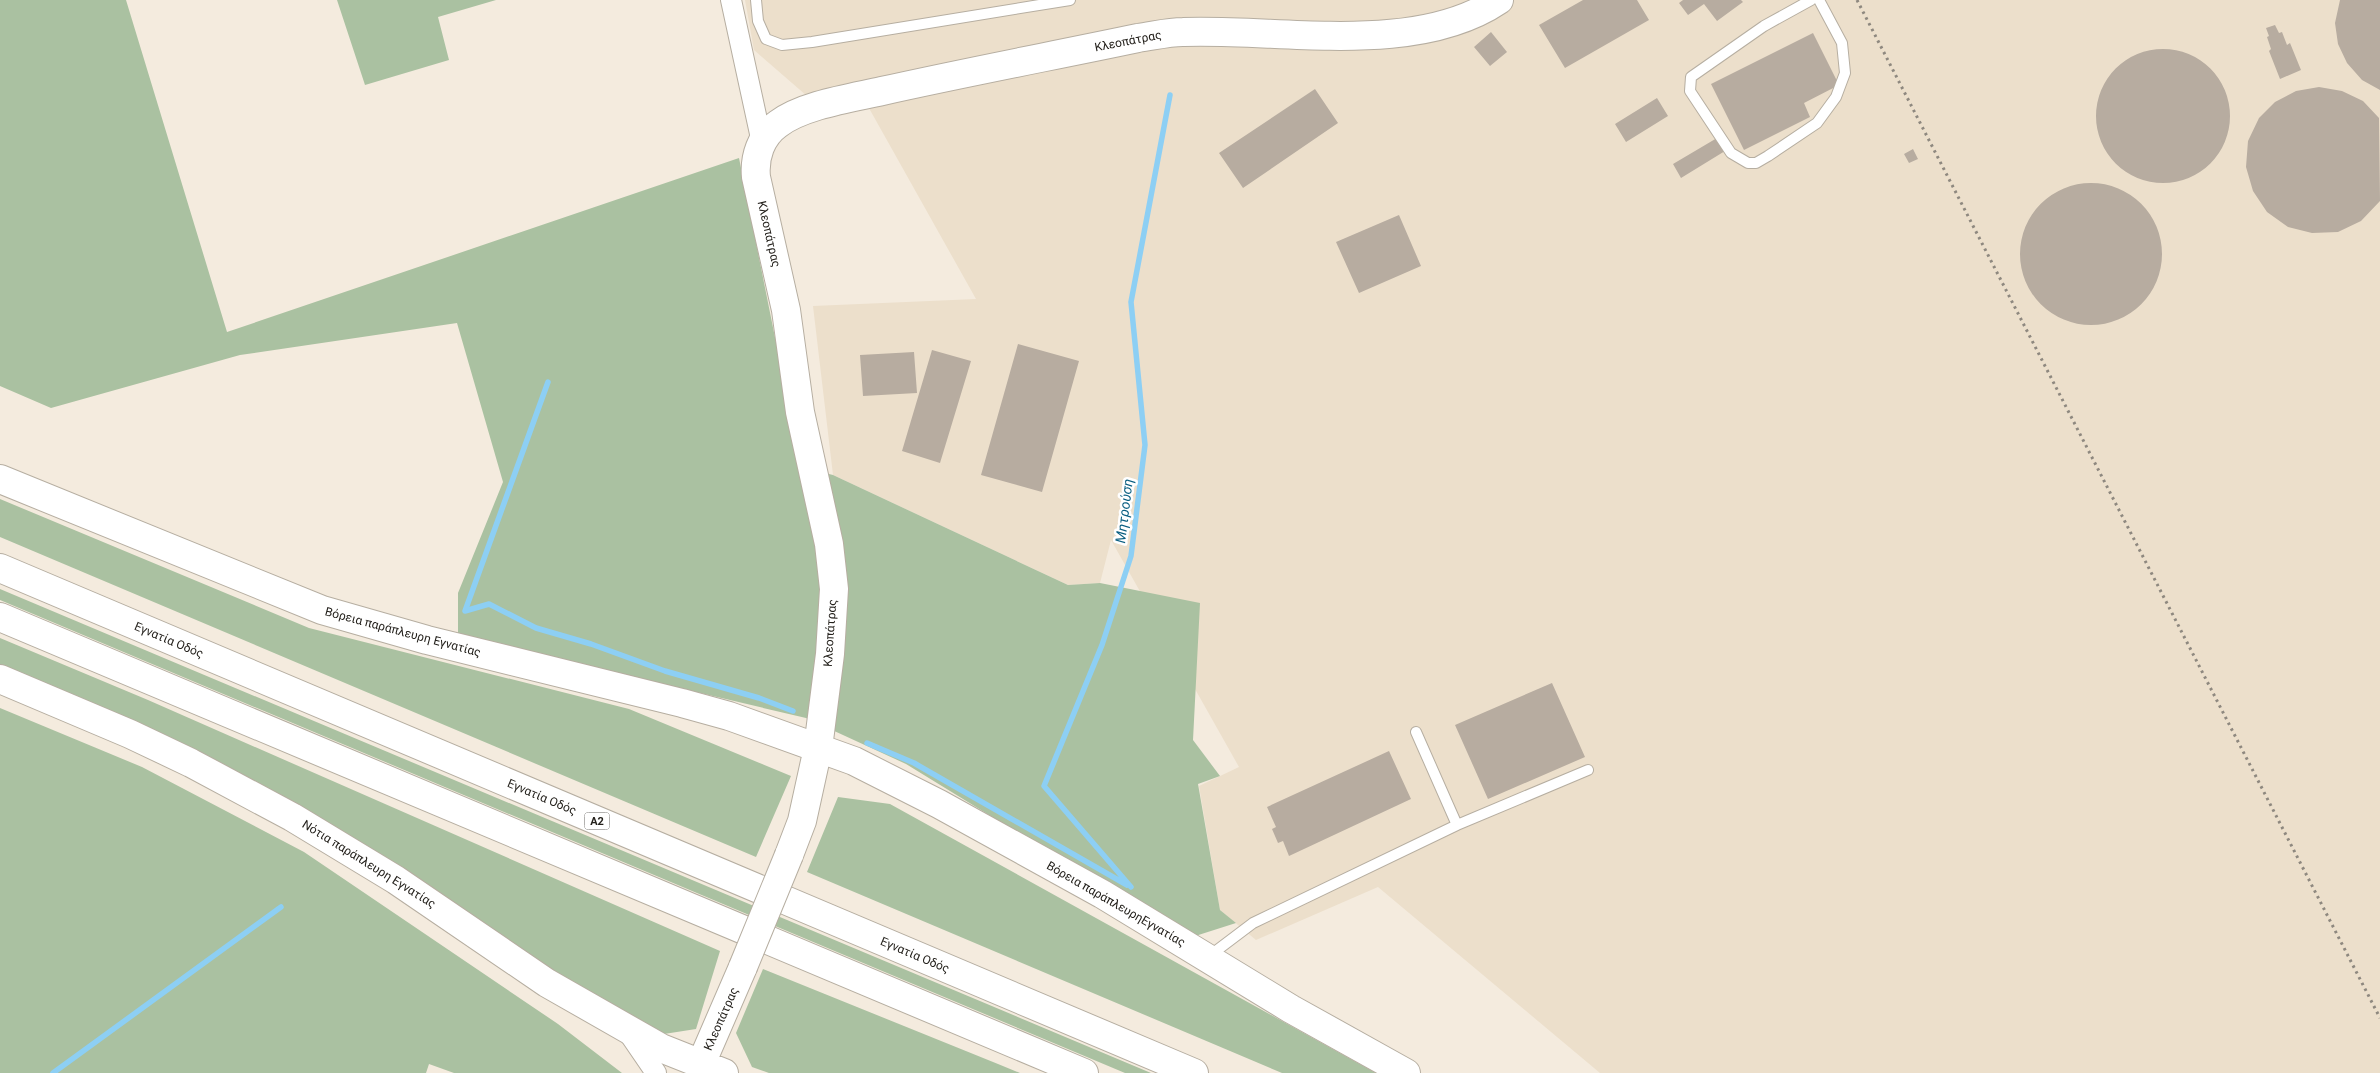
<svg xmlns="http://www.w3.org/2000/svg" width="2380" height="1073" viewBox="0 0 2380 1073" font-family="Roboto,sans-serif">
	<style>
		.built { fill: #ecdfcb }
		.green { fill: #aac1a1 }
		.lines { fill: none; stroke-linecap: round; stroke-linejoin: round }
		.stream { stroke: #8dcff4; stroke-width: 5.5 }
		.building { fill: #b7aca0 }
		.lane-casing { stroke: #b6aea1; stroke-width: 12 }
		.street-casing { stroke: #b6aea1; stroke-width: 22 }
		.secondary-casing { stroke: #b6aea1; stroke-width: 30 }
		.highway-casing { stroke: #b6aea1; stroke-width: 30 }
		.path { stroke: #8e887f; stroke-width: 3; stroke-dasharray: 2.5 4; stroke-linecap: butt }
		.lane { stroke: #fff; stroke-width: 10 }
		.street { stroke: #fff; stroke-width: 20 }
		.secondary { stroke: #fff; stroke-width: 28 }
		.highway { stroke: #fff; stroke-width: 28 }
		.secondary-bridge-casing { stroke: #b6aea1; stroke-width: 30; stroke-linecap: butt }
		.secondary-bridge { stroke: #fff; stroke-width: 28 }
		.labels { text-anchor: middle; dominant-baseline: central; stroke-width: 5; stroke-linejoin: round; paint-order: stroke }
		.shield { fill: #fff; stroke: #666460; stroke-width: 1 }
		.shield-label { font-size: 11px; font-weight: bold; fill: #24211c }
		.street-label { font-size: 12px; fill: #24211c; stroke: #fff }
		.water-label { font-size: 14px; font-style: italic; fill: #095e81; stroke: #fff }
	</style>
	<rect width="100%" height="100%" fill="#f4ebde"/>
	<path class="built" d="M745 0H2380V1073H1600L1378 887 1256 940 1220 910 1199 786 1239 767 1111 540 1100 583 1068 585 833 475 813 306 976 299 856 85 807 96 754 50Z"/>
	<path class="green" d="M0 0H126L227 332 739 158 801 467 833 475 1068 585 1100 583 1200 603 1193 740 1220 776 1198 784 1220 910 1236 923 1189 938 906 764 806 718 458 636V593L503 482 457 323 240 355 51 408 0 386Z
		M337 0H496L438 17 449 60 365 85Z
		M0 499 309 628 629 709 791 776 756 857 0 537Z
		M0 589 1151 1073H1125L0 600Z
		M0 638 148 700 720 951 696 1029 664 1034 536 968 363 852 0 673Z
		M0 708 142 767 304 852 558 1024 622 1073H454L429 1064 426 1073H0Z
		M838 797 890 804 1376 1073H1282L807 872Z
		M763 969 998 1064 1020 1073H769L752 1067 736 1033Z"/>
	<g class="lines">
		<path class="stream" d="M465 611 489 604 536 628 591 644 665 671 759 698 793 711
			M465 611 548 382
			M867 743 914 763 1127 885
			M1131 887 1044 786 1102 645 1131 556 1145 445 1131 302 1170 95
			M53 1073 281 907"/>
	</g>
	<path class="building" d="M1583 0H1637L1649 20 1565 68 1539 25Z
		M1683 0H1741L1743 2 1717 21 1704 4 1688 15 1679 3Z
		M2340 0H2380V90L2362 80 2347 63 2338 44 2335 23Z
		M2275 25 2279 33 2282 32 2287 45 2290 43 2301 70 2280 79 2269 51 2271 49 2267 37 2269 36 2266 28Z
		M1491 32 1507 52 1490 66 1474 47Z
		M1813 33 1839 85 1804 103 1810 117 1744 150 1711 84Z
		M2096 116a67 67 0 1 1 134 0a67 67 0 1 1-134 0Z
		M2319 87 2342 91 2363 101 2379 118 2380 201 2361 221 2338 232 2312 233 2288 227 2267 212 2253 191 2246 167 2248 141 2259 118 2275 102 2296 91Z
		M1315 89 1338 123 1243 188 1219 153Z
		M1657 98 1668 116 1626 142 1615 124Z
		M1717 138 1725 151 1681 178 1673 164Z
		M1913 149 1918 159 1909 163 1904 154Z
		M2020 254a71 71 0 1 1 142 0a71 71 0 1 1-142 0Z
		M1399 215 1421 266 1359 293 1336 242Z
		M1018 344 1079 361 1042 492 981 475Z
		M932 350 971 361 940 463 902 451Z
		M914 352 917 393 863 396 860 355Z
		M1552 683 1585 757 1488 799 1455 725Z
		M1389 751 1411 799 1289 856 1283 841 1278 843 1272 829 1276 827 1267 807Z"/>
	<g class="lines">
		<g class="lane-casing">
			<path id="lane" d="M756 0 758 21 766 39 782 45 812 42 1070 0
				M1811 0 1764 26 1691 77 1690 91 1731 153 1748 163H1756L1768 156 1817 123 1836 97 1845 73 1842 43 1819 0
				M1416 732 1457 825
				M1208 957 1253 923 1457 825 1588 770"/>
		</g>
		<g class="street-casing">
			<path id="street" d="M731 0 762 143
				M628 1032 656 1073"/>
		</g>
		<g class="secondary-casing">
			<path id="secondary" d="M0 479 322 610 427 640 682 703 729 716 854 761 939 804 1102 894 1291 1009 1406 1073
				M0 679 130 734 191 763 292 817 396 880 547 983 661 1048 724 1073
				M789 855 802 821 818 748 830 654 834 589 829 544 800 412 786 310 756 177C754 157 761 136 778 124 803 105 851 98 882 91 967 72 1052 56 1138 38 1153 36 1168 32 1183 32 1279 28 1415 57 1499 0
				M701 1064 743 967"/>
		</g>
		<g class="highway-casing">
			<path id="highway" d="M0 568 1194 1073
				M0 617 1084 1073"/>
		</g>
		<path class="path" d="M1857 0 2380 1018"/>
		<use href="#lane" class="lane"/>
		<use href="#street" class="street"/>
		<use href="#secondary" class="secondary"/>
		<use href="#highway" class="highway"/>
		<g class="secondary-bridge-casing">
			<path id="secondary-bridge" d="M743 967 789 855"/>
		</g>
		<use href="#secondary-bridge" class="secondary-bridge"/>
	</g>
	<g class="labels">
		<rect class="shield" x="584.5" y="812.5" width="25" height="17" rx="4"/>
		<g class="shield-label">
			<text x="597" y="821">Α2</text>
		</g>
		<g class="street-label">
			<text transform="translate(1128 41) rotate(-11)">Κλεοπάτρας</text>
			<text transform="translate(769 234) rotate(77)">Κλεοπάτρας</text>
			<text transform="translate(403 632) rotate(15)">Βόρεια παράπλευρη Εγνατίας</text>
			<text transform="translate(830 633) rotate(-86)">Κλεοπάτρας</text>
			<text transform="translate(169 640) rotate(23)">Εγνατία Οδός</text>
			<text transform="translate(542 797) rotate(23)">Εγνατία Οδός</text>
			<text transform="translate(369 864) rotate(32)">Νότια παράπλευρη Εγνατίας</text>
			<text transform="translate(1116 904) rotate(30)">Βόρεια παράπλευρηΕγνατίας</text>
			<text transform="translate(915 955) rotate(23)">Εγνατία Οδός</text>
			<text transform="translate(721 1019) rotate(-66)">Κλεοπάτρας</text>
		</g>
		<g class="water-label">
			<text transform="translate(1124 511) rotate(-83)">Μητρούση</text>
		</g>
	</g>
</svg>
